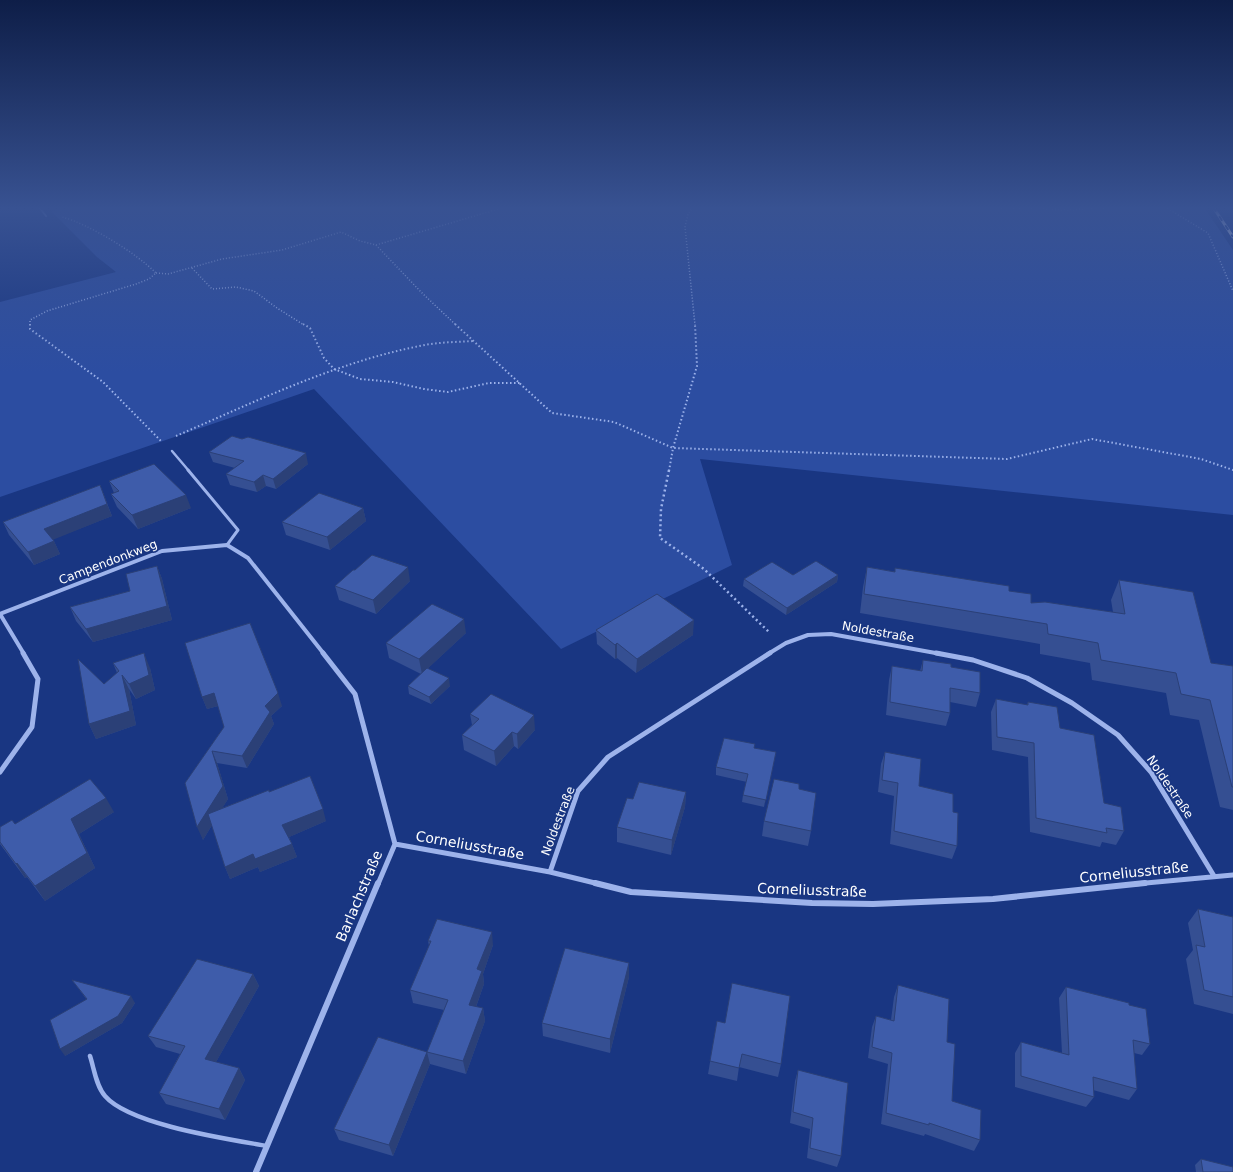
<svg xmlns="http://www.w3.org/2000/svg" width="1233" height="1172" viewBox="0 0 1233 1172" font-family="'DejaVu Sans',sans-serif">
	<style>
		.green { fill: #2c4da1 }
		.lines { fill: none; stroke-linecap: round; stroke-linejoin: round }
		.path-far2 { stroke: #9db3eb; stroke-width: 1.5; stroke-dasharray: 1 2; stroke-linecap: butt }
		.path-far1 { stroke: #9db3eb; stroke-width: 2; stroke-dasharray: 1.5 2.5; stroke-linecap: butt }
		.path { stroke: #9db3eb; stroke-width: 2.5; stroke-dasharray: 2 3; stroke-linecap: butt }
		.service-far3 { stroke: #9db3eb; stroke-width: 2 }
		.service-far2 { stroke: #9db3eb; stroke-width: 2.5 }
		.service-far1 { stroke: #9db3eb; stroke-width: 3 }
		.service { stroke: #9db3eb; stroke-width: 4.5 }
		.minor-far2 { stroke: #9db3eb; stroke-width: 4 }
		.minor-far1 { stroke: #9db3eb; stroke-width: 5 }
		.minor { stroke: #9db3eb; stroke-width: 6 }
		.rail-casing { stroke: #fff; stroke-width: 3 }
		.rail { stroke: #193682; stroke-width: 2; stroke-dasharray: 5.5; stroke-linecap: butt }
		.wall { fill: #354f92 }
		.shaded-wall { fill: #2b4077 }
		.building { fill: #3e5caa; stroke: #2b4077 }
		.labels { text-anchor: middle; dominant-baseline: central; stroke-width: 3.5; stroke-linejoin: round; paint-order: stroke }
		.street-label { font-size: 12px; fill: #fff; stroke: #193682 }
		.near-street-label { font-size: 14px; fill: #fff; stroke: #193682 }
	</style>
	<rect width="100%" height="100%" fill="#193682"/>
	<path class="green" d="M72 207H1204L1233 250V515L700 459 732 565 561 649 314 389 0 497V302L116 272 97 257 51 211Z"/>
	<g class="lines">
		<path class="path-far2" d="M693 207 688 214 685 227 695 325
			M989 207 1068 210 1114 207
			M1165 207 1208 233 1233 291
			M376 245 421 292 456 325
			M192 268 212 289 236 287 254 291 277 308 304 325
			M156 273 168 274 222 259 282 250 341 232 360 241 376 245 505 207
			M30 325V320L47 311 136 284 149 279 156 273C136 253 89 224 62 217"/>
		<path class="path-far1" d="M30 324V329L103 382 161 441
			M303 324 310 328 324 358 334 369 360 379 393 382 424 389 448 392 489 383H520
			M455 324 552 413 614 422 673 448 1007 459 1092 439 1201 459 1233 470
			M176 436C257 401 338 361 425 345 441 342 458 342 474 341
			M669 471 673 448 697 366 695 324"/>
		<path class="path" d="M669 470 661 509 660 538 704 569 770 633"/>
		<path class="service-far3" d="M39 207 46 216"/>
		<path class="service-far2" d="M172 451 189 471"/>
		<path class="service-far1" d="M188 470 238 530 227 545"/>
		<path class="service" d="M90 1056C94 1068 96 1086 105 1096 130 1125 228 1139 267 1146"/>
		<path class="minor-far2" d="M0 614 162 551 227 545 248 558 324 654
			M0 614 24 654
			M768 654 786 643 808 635 831 634 941 654"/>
		<path class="minor-far1" d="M323 653 355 694 395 844 378 884
			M936 653 973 660 1027 678 1072 703 1118 735 1151 772 1214 876
			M0 772 32 727 38 679 23 653
			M395 844 550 872 599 884
			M550 872 578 791 608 757 770 653
			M1135 884 1233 875"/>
		<path class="minor" d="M595 883 631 892 812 903 873 904 993 899 1145 883
			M256 1172 378 883"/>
		<g class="rail-casing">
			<path id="rail" d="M1213 207 1233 237"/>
		</g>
		<use href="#rail" class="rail"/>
	</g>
	<path class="wall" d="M209 452 308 464 276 489 266 486 257 492 230 485 226 474 235 468 213 462Z
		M109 481 191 508 138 529 117 507 111 494 114 493Z
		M100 485 112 516 53 539 60 554 34 565 9 535 3 522Z
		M363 508 366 521 330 550 286 535 282 522Z
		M157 566 162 579 172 620 93 642 76 621 70 607 130 591Z
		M867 567 1009 591 1031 603 1113 612 1111 600 1119 580 1211 663 1233 666V810L1220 807 1199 720 1170 715 1166 693 1092 680 1090 663 1040 654V644L860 613 863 587Z
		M793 575H838L837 582 786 615 743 586 744 579Z
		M410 581 376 614 339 600 335 586Z
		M596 630 693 635 636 673 617 658 615 659 597 644Z
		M466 633 428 668 450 686 431 704 409 694 408 686 421 674 389 658 386 643Z
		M923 660 951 667 980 693 976 707 950 702V713L946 726 886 715 889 680 892 666 920 671Z
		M113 663 150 668 155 690 136 699 129 689 136 725 96 739 89 724 104 684 117 673Z
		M202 697 282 706 271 716 274 724 247 768 217 763 228 799 222 808 269 791 326 821 289 837 297 857 260 872 258 867 230 879 225 867 212 825 203 840 185 783 224 727 218 706 207 709Z
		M996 699 1027 705 1028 702 1060 728 1104 803 1124 831 1116 845 1102 842 1100 847 1030 832 1028 757 992 750 991 712Z
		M470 714 535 730 518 749 514 746 496 766 464 750 462 735 472 725Z
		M754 748 776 752 764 807 742 802 743 795 747 782 716 775V767Z
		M885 752 919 786 953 812 957 846 952 859 890 844 894 796 878 792 881 764Z
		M799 789 811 831 808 846 762 836 764 821Z
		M686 792 685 807 671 855 617 842V827L633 799Z
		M114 812 79 834 95 868 45 901 27 877 25 878 0 844V827L15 824Z
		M1198 909 1233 917V1014L1194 1004 1186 959 1193 950 1188 923Z
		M428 941 493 945 483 974 484 984 476 1007 483 1008 485 1021 466 1074 430 1064 393 1156 339 1140 334 1129 427 1052 444 1010 413 1003 410 990 429 946Z
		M629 963V977L610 1053 543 1036 542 1023Z
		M253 974 259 986 216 1062 239 1068 245 1080 225 1120 166 1104 159 1093 180 1054 156 1047 148 1036Z
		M72 980 135 1003 122 1023 65 1056 87 1000Z
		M898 985 947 1042 952 1101 980 1140 974 1151 925 1134 924 1136 881 1124 888 1064 868 1058 872 1027 876 1016 891 1020 894 997Z
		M1066 987 1129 1005 1150 1044 1142 1055 1134 1053 1137 1089 1129 1100 1093 1090 1094 1097 1086 1107 1015 1087V1053L1021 1042 1062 1053 1059 998Z
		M717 1021 781 1064 778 1077 739 1067 737 1081 708 1074Z
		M798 1070 841 1156 837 1167 807 1158 810 1129 790 1123 795 1081Z
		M1201 1159 1233 1172H1196L1195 1165Z"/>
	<path class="shaded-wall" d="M306 453 308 464 276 489 273 479Z
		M263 475 266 486 257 492 254 482Z
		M186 495 191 508 138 529 132 515Z
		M107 504 112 516 50 541 44 529Z
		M363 508 366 521 330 550 327 537Z
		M54 541 60 554 34 565 28 552Z
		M157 566 162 579 172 620 93 642 86 629 167 606Z
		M408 567 410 581 376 614 373 600Z
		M838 575 837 582 786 615 787 608Z
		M464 619 466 633 422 674 419 659Z
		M694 620 693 635 636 673 637 659Z
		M617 643V658L615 659V645Z
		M144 653 150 668 155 690 136 699 129 684Z
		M122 675 129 689 136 725 96 739 89 724Z
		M449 678 450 686 431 704 429 697Z
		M214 693 218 706 207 709 202 697Z
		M278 693 282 706 271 716 274 724 247 768 242 756 265 706Z
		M534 715 535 730 518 749 517 734Z
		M512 732 514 746 496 766 494 751Z
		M212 751 217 763 228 799 203 840 197 827Z
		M776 752 774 759 764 807 766 800Z
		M686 792 685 807 671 855 672 840Z
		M106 798 114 812 79 834 95 868 45 901 35 886 71 819Z
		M323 809 326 821 287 838 282 825Z
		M292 844 297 857 260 872 258 867 230 879 225 867 253 854Z
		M17 863 27 877 25 878 16 864Z
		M492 932 493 945 483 974 484 984 472 1018 469 1005 477 969Z
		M629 963V977L610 1053V1039Z
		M253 974 259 986 211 1071 205 1059Z
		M131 996 135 1003 122 1023 65 1056 60 1049Z
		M483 1008 485 1021 466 1074 463 1061Z
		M427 1052 430 1064 393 1156 389 1145Z
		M239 1068 245 1080 225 1120 219 1109Z"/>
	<path class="building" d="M232 436 242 439 248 437 306 453 273 479 263 475 254 482 226 474 244 461 209 452Z
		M154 464 186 495 132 515 111 494 119 491 109 481Z
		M100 485 107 504 44 529 54 541 28 552 3 522Z
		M319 493 363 508 327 537 282 522Z
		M372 555 408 567 373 600 335 586 353 570H355Z
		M816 561 838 575 787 608 744 579 772 562 793 575Z
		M157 566 167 606 86 629 70 607 130 591 126 574Z
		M867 567 895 572V568L1009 586V591L1031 594V603L1045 602 1125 614 1119 580 1193 592 1211 663 1233 666V787H1232L1210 700 1181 694 1176 673 1101 660 1098 643 1048 634 1047 624 864 594Z
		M657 594 694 620 637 659 617 643 615 645 596 630Z
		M432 604 464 619 419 659 386 643Z
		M250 623 278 693 265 706 270 712 242 756 212 751 223 786 197 827 185 783 224 727 214 693 202 697 185 643Z
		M144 653 149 675 129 684 122 675 130 711 89 724 78 659 104 684 119 671 113 663Z
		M923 660 951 664V667L980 672V693L950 688V713L890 702 892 666 922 671Z
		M427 668 449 678 429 697 408 686Z
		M491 694 534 715 517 734 512 732 494 751 462 735 479 719 470 714Z
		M996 699 1028 705V702L1057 707 1060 728 1094 735 1104 803 1121 807 1124 831 1106 828 1107 833 1036 818 1034 743 997 737Z
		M724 738 755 744 754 748 776 752 766 800 743 795 748 774 716 767Z
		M885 752 921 759 919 786 953 794V812L958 813 957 846 894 831 898 783 882 780Z
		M310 776 323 809 282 825 292 844 255 859 253 854 225 867 208 814 269 790V792Z
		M90 779 106 798 71 819 87 853 35 886 17 863 16 864 0 842V827L12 820 15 824Z
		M774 779 799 784V789L816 793 811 831 764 821Z
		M639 782 686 792 672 840 617 827 627 798 633 799Z
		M1198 909 1233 917V997L1204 990 1196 945 1205 947Z
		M437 919 492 932 477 969 482 971 469 1005 483 1008 463 1061 427 1052 389 1145 334 1129 378 1037 427 1052 448 1000 410 990 431 941H428Z
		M565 948 629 963 610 1039 542 1023Z
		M197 959 253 974 205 1059 239 1068 219 1109 159 1093 185 1046 148 1036Z
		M72 980 131 996 118 1016 60 1049 50 1020 87 999Z
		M732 983 790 996 781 1064 742 1054 739 1068 710 1061 717 1021 725 1023Z
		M898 985 949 999 947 1042 955 1044 952 1101 981 1110 980 1140 929 1123V1125L886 1113 892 1053 872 1047 876 1016 894 1021Z
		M1066 987 1129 1003V1005L1146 1009 1150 1044 1133 1040 1137 1089 1093 1077 1094 1097 1021 1076V1042L1069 1055Z
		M798 1070 848 1083 841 1156 810 1148 813 1118 793 1112Z
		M1201 1159 1233 1167V1172H1203Z"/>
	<linearGradient id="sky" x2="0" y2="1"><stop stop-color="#0e1e48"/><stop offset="0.56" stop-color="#385292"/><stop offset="1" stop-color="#385292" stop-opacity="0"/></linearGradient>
	<rect width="1233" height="372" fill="url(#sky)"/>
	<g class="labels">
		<g class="street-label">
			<text transform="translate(108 562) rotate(-21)">Campendonkweg</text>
			<text transform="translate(878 632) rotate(10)">Noldestraße</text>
			<text transform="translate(1170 787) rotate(56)">Noldestraße</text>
			<text transform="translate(558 821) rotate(-69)">Noldestraße</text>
		</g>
		<g class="near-street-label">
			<text transform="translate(470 845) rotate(10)">Corneliusstraße</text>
			<text transform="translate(1134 872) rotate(-6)">Corneliusstraße</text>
			<text transform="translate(812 890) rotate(2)">Corneliusstraße</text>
			<text transform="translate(359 896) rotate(-67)">Barlachstraße</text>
		</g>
	</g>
</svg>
